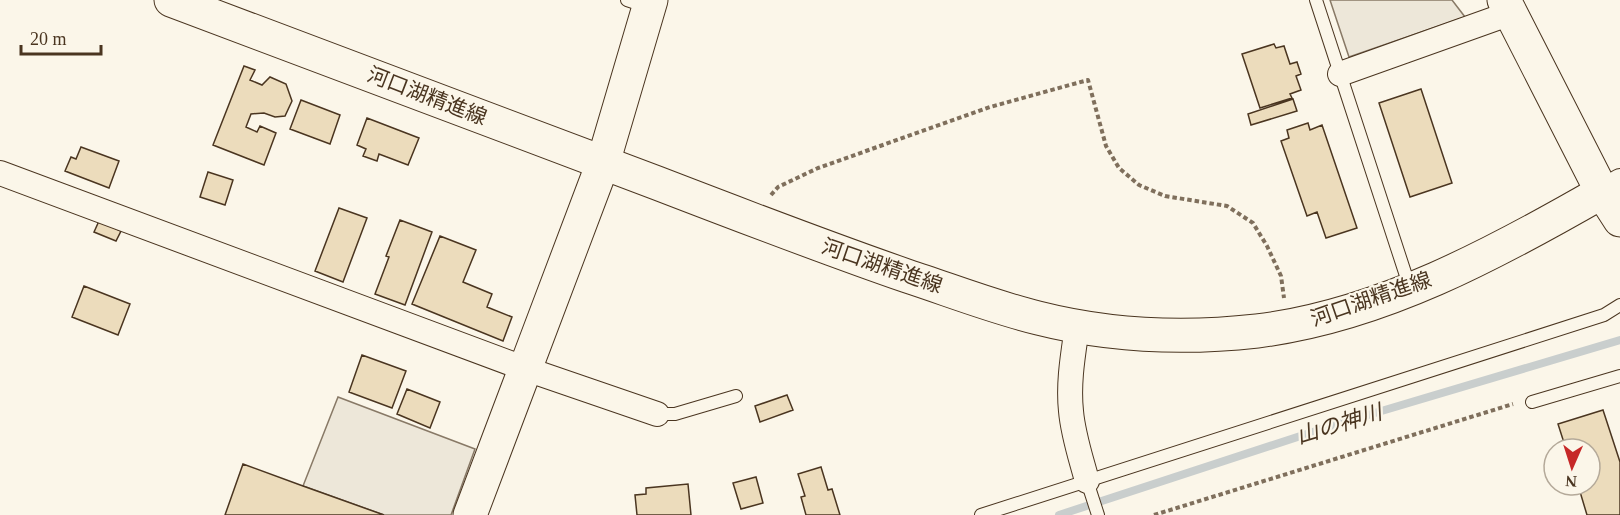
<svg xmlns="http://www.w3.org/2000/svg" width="1620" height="515" viewBox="0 0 1620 515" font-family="'Times New Roman','Noto Sans JP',serif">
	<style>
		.parking { fill: #ede7d9; stroke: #887966; stroke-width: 1.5 }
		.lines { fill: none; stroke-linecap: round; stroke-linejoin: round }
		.stream { stroke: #c9cecd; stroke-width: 8 }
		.building { fill: #ecdcbc; stroke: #4a3520; stroke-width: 1.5 }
		.lane-casing { stroke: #4a3520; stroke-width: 14 }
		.street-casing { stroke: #4a3520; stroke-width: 26 }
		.secondary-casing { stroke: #4a3520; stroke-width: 35 }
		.primary-casing { stroke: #4a3520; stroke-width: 35 }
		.path { stroke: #7f6f5c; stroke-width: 4; stroke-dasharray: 4.5 3; stroke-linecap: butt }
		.lane { stroke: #fbf6e9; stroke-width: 12 }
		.street { stroke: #fbf6e9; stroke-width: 24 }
		.secondary { stroke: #fbf6e9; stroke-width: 33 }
		.primary { stroke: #fbf6e9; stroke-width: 33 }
		.labels { text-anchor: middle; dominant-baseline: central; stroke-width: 4.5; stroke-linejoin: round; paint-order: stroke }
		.street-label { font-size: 21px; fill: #4a3520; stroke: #fbf6e9 }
		.water-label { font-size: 22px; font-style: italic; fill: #4a3520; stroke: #fbf6e9 }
	</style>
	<rect width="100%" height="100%" fill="#fbf6e9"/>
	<path class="parking" d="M1330 0H1452L1465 17 1349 57Z
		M338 397 475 449 451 515H384L303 486Z"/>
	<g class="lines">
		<path class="stream" d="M1059 515 1331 426 1620 340"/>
	</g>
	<path class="building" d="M1274 44 1276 48 1284 46 1290 64 1297 62 1301 74 1296 76 1301 90 1290 94 1292 98 1260 108 1242 54Z
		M244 66 255 70 250 80 262 85 270 77 286 84 292 101 285 116 275 117 264 113 251 114 246 127 257 132 260 126 276 133 264 165 213 145Z
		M1421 89 1452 183 1410 197 1379 103Z
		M1293 99 1297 111 1251 125 1248 114Z
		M301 100 340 115 330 144 290 129Z
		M367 118 419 138 408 165 379 154 377 161 363 156 366 149 357 145Z
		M1308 123 1310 130 1322 125 1357 228 1326 238 1317 212 1307 216 1281 141 1289 138 1287 130Z
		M81 147 119 161 109 188 65 171 71 157 76 159Z
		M208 172 233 180 225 205 200 197Z
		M339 208 367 218 343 282 315 271Z
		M400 220 432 232 405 305 375 294 389 257 386 256Z
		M99 221 121 231 116 241 94 232Z
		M440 236 476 250 463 282 492 294 487 307 512 317 503 341 412 304Z
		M84 286 130 304 118 335 72 317Z
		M362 355 406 371 392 408 349 392Z
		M407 389 440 402 430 428 397 414Z
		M787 395 793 410 760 422 755 406Z
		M1603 410 1620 462V515H1587L1578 485H1590V449H1566L1558 424Z
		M243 464 303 486 384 515H225Z
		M821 467 828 490 832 489 840 515H806L801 497 805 496 798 474Z
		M756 477 763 503 741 509 733 483Z
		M688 484 691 515H637L635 495 646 494V488Z"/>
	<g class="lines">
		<g class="lane-casing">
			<path id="lane" d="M627 0 648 7
				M1316 0 1410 288
				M1532 402 1620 376
				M657 414H675L736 396
				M1087 481 1098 515
				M981 515 1604 315 1620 305"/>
		</g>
		<g class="street-casing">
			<path id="street" d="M1340 74 1511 13
				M0 173 526 369 657 414
				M1602 192 1620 181
				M1077 327C1073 355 1068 383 1071 411 1073 435 1081 458 1087 481"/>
		</g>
		<g class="secondary-casing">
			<path id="secondary" d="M1504 0 1602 192
				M470 515 603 163 651 0"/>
		</g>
		<g class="primary-casing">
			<path id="primary" d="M171 0C333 61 495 122 657 183 740 215 823 247 907 276 950 290 993 307 1038 318 1109 336 1185 339 1257 331 1380 316 1496 253 1602 192L1620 220"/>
		</g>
		<path class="path" d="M771 195 778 187 818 168 990 107 1088 80 1106 146 1119 168 1139 185 1165 196 1227 206 1253 223 1267 246 1281 276 1284 298
			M1154 515 1513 404"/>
		<use href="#lane" class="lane"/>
		<use href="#street" class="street"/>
		<use href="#secondary" class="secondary"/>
		<use href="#primary" class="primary"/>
	</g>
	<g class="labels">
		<g class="street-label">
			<text transform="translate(427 96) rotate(21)">河口湖精進線</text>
			<text transform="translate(882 266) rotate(19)">河口湖精進線</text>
			<text transform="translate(1371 299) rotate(-19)">河口湖精進線</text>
		</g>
		<g class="water-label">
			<text transform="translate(1339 424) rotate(-17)">山の神川</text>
		</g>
	</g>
	<g transform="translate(1572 467) rotate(183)"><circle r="28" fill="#fbf6e9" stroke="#b4a999" stroke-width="1.5"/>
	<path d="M0-4.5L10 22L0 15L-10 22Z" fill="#c62828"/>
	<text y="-9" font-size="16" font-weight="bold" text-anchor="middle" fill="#4a3520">N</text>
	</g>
	<path d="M21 45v9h80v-9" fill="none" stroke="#4a3520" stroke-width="3"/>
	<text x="30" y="45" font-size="18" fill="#4a3520" stroke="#fbf6e9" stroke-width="4.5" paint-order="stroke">20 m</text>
</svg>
